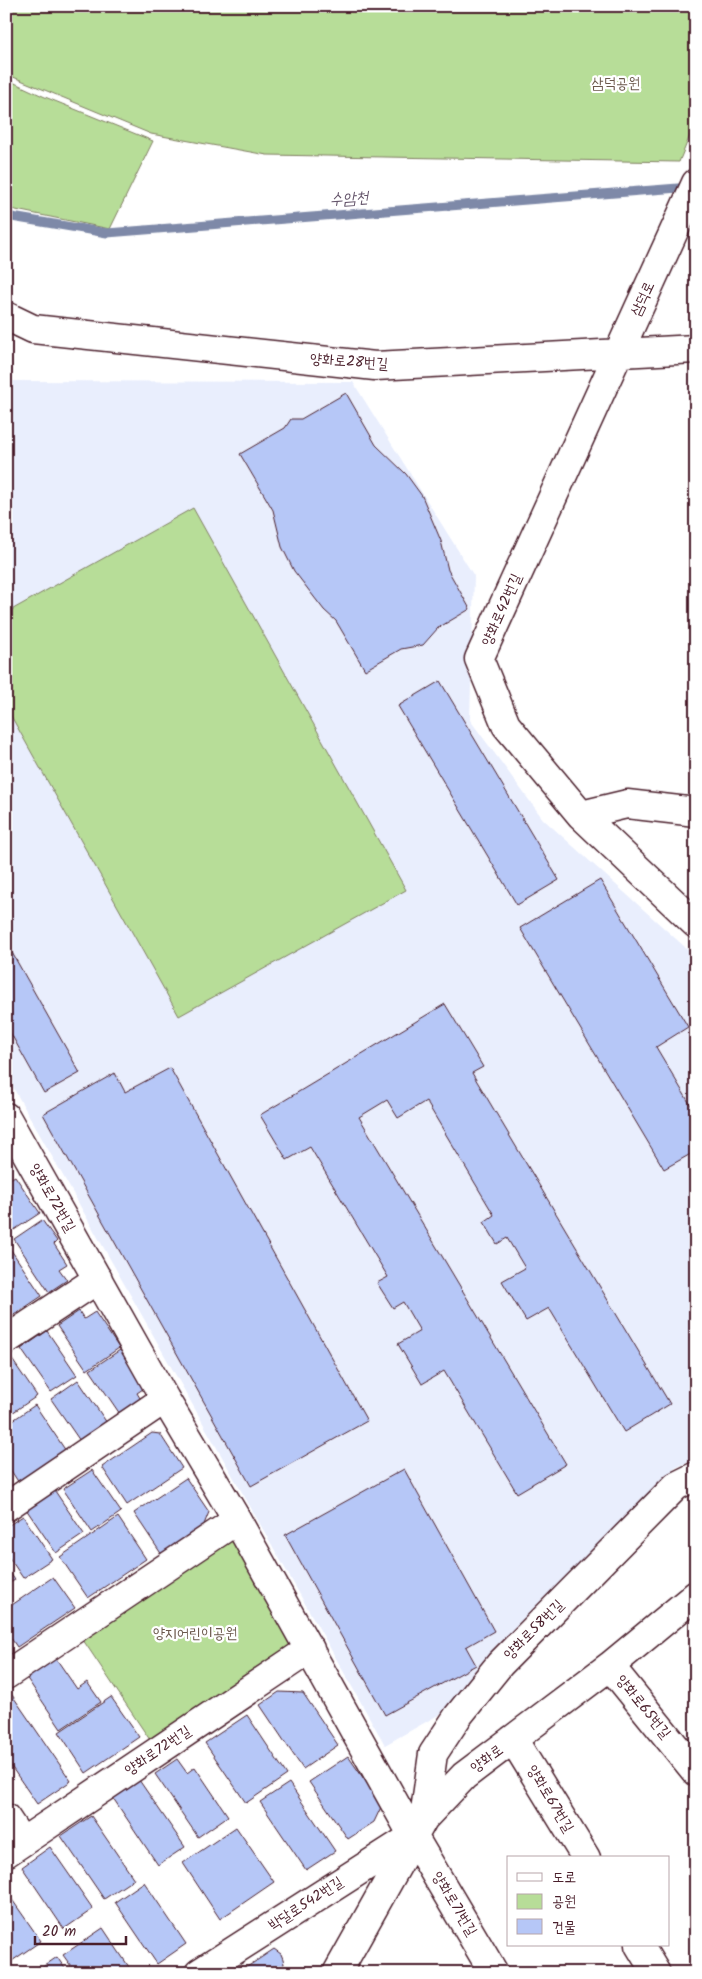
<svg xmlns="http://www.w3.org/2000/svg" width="702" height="1979" viewBox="0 0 702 1979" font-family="Kalam,'Poor Story',sans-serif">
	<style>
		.built { fill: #e9eefd }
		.green { fill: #b7dd98; stroke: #807e62 }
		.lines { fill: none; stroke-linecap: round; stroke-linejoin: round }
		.stream { stroke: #7e89a8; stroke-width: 9 }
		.building { fill: #b6c7f7; stroke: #4a1f2b }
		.minor-casing { stroke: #4a1f2b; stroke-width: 31 }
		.minor { stroke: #fff; stroke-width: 28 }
		.labels { text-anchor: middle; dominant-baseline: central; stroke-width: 4.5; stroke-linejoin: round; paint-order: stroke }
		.park-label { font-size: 15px; fill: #6b584c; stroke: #fff }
		.street-label { font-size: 15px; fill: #4a1f2b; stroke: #fff }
		.water-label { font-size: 16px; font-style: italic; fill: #64546a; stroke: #fff }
	</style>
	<rect width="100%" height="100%" fill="#fff"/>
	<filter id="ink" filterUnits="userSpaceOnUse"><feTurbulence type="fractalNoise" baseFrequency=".02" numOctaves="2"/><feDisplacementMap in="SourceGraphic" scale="10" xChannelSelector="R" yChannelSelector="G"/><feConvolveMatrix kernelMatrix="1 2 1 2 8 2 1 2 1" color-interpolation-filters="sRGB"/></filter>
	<g filter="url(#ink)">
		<path class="built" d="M6 381 353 382 474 576 470 720 543 819 696 957V1071L694 1082 696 1084V1458L675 1468 496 1646 449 1709 385 1745 6 1075Z"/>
		<path class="green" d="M6 6H696V121L679 162 267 155 151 134 6 74Z
			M6 79 45 97 153 141 110 229 6 208Z
			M193 508 406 890 179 1016 6 707V613Z
			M228 1533 292 1648 152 1743 79 1634Z"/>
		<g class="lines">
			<path class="stream" d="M6 216 107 233 691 187"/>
		</g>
		<path class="building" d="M346 393 376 445 406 474 422 496 441 541 448 570 470 609 438 628 423 645 401 649 365 670 336 621 324 610 294 571 282 547 273 510 240 454 285 428 291 419H301Z
			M440 681 559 880 517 905 398 706Z
			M600 880 688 1027 656 1047 696 1114V1151L664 1169 520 928Z
			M6 942 80 1073 44 1093 6 1025Z
			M445 1004 483 1067 472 1073 670 1404 624 1432 549 1308 526 1321 502 1281 525 1268 507 1238 497 1244 484 1222 494 1215 426 1101 398 1118 387 1100 359 1117 566 1464 517 1493 444 1371 422 1384 398 1344 420 1331 403 1302 393 1308 377 1283 388 1277 310 1147 287 1160 260 1115Z
			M170 1068 367 1421 251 1486 43 1114 115 1073 125 1092Z
			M15 1176 40 1213 14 1230 6 1218V1181Z
			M42 1220 57 1241 54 1244 67 1264 59 1269 67 1280 49 1292 14 1239Z
			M9 1247 42 1296 11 1317 6 1310V1249Z
			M79 1311 84 1319 95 1312 119 1348 87 1370 57 1326Z
			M47 1331 77 1375 51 1392 21 1349Z
			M120 1350 146 1387 137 1393 143 1403 122 1417 90 1370Z
			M9 1355 37 1396 6 1417V1357Z
			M78 1380 107 1423 80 1441 51 1399Z
			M35 1405 66 1451 19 1483 6 1463V1425Z
			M152 1433 160 1434 182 1468 127 1505 102 1467Z
			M404 1469 494 1631 466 1647 476 1665 385 1715 285 1535Z
			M92 1470 121 1512 92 1532 63 1489Z
			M186 1478 209 1512 203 1527 162 1555 134 1513Z
			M55 1491 84 1534 56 1553 26 1509Z
			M23 1516 52 1559 23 1578 6 1553V1527Z
			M118 1517 146 1559 88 1598 60 1557Z
			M6 1567 15 1580 6 1585Z
			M53 1577 75 1608 17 1647 6 1631V1609Z
			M55 1657 77 1689 87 1682 101 1702 61 1729 26 1677Z
			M279 1692 303 1693 338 1745 303 1769 260 1705Z
			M12 1695 71 1781 37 1804 6 1759V1699Z
			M111 1697 139 1737 86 1773 59 1732Z
			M247 1715 287 1775 246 1803 205 1743Z
			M348 1756 382 1805 374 1822 348 1839 309 1782Z
			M177 1759 187 1773 195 1767 228 1816 198 1837 155 1774Z
			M139 1780 185 1847 158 1865 113 1798Z
			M289 1783 335 1851 306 1870 260 1802Z
			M91 1816 134 1879 104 1899 61 1836Z
			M236 1827 274 1882 220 1919 183 1863Z
			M50 1847 93 1909 64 1929 22 1867Z
			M144 1882 186 1944 157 1964 115 1902Z
			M6 1891 41 1941 6 1965Z
			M103 1928 133 1973H76L63 1955Z
			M274 1949 281 1954 283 1959 284 1964 280 1973H238Z
			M57 1957 68 1973H34Z"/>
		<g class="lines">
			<g class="minor-casing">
				<path id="minor" d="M696 183 479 659 506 725 581 815 696 924
					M6 316 33 329 375 366 696 349
					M581 815 627 804 696 812
					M6 1117 165 1399 237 1520 413 1836 494 1973
					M6 1340 98 1279
					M6 1507 165 1399
					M610 1666 696 1772
					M6 1675 237 1520
					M513 1739 586 1858
					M6 1818 22 1842
					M424 1818 433 1754 458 1716 500 1664 676 1486 696 1476
					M6 1853 310 1649
					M639 1945 656 1973
					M199 1973 410 1838
					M337 1973 424 1818 464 1776 610 1666 696 1595"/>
			</g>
			<use href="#minor" class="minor"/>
		</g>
	</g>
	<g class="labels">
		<g class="park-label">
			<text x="616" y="84">삼덕공원</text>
			<text x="195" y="1634">양지어린이공원</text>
		</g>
		<g class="street-label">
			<text transform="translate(643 299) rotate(-65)">삼덕로</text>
			<text transform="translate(349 362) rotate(4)">양화로28번길</text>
			<text transform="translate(502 610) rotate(-66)">양화로42번길</text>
			<text transform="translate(52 1198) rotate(60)">양화로72번길</text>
			<text transform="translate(534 1630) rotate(-45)">양화로58번길</text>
			<text transform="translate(643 1707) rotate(51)">양화로65번길</text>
			<text transform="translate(158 1751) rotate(-34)">양화로72번길</text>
			<text transform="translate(487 1759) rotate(-36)">양화로</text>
			<text transform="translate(550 1799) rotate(59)">양화로67번길</text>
			<text transform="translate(306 1904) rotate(-33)">박달로542번길</text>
			<text transform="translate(454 1904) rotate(59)">양화로71번길</text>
		</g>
		<g class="water-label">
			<text transform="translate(349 199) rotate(-4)">수암천</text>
		</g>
	</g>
	<rect width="702" height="1979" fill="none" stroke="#fff" stroke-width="25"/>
	<rect x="12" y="12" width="677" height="1954" fill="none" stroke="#4a1f2b" stroke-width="2" filter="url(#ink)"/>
	<rect x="507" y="1856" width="162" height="90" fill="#ffffff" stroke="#b7a5aa"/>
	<rect x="517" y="1873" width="25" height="8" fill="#ffffff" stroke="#b7a5aa"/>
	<text x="552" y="1882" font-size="15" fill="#4a1f2b">도로</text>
	<rect x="517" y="1894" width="25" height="15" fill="#b7dd98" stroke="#b7a5aa"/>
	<text x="552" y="1906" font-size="15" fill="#4a1f2b">공원</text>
	<rect x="517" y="1919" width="25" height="15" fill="#b6c7f7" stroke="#b7a5aa"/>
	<text x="552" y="1932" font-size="15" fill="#4a1f2b">건물</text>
	<path d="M35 1936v8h91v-8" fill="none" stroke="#4a1f2b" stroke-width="2.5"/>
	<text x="42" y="1936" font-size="15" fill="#4a1f2b" stroke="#ffffff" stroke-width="4" paint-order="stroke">20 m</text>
</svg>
